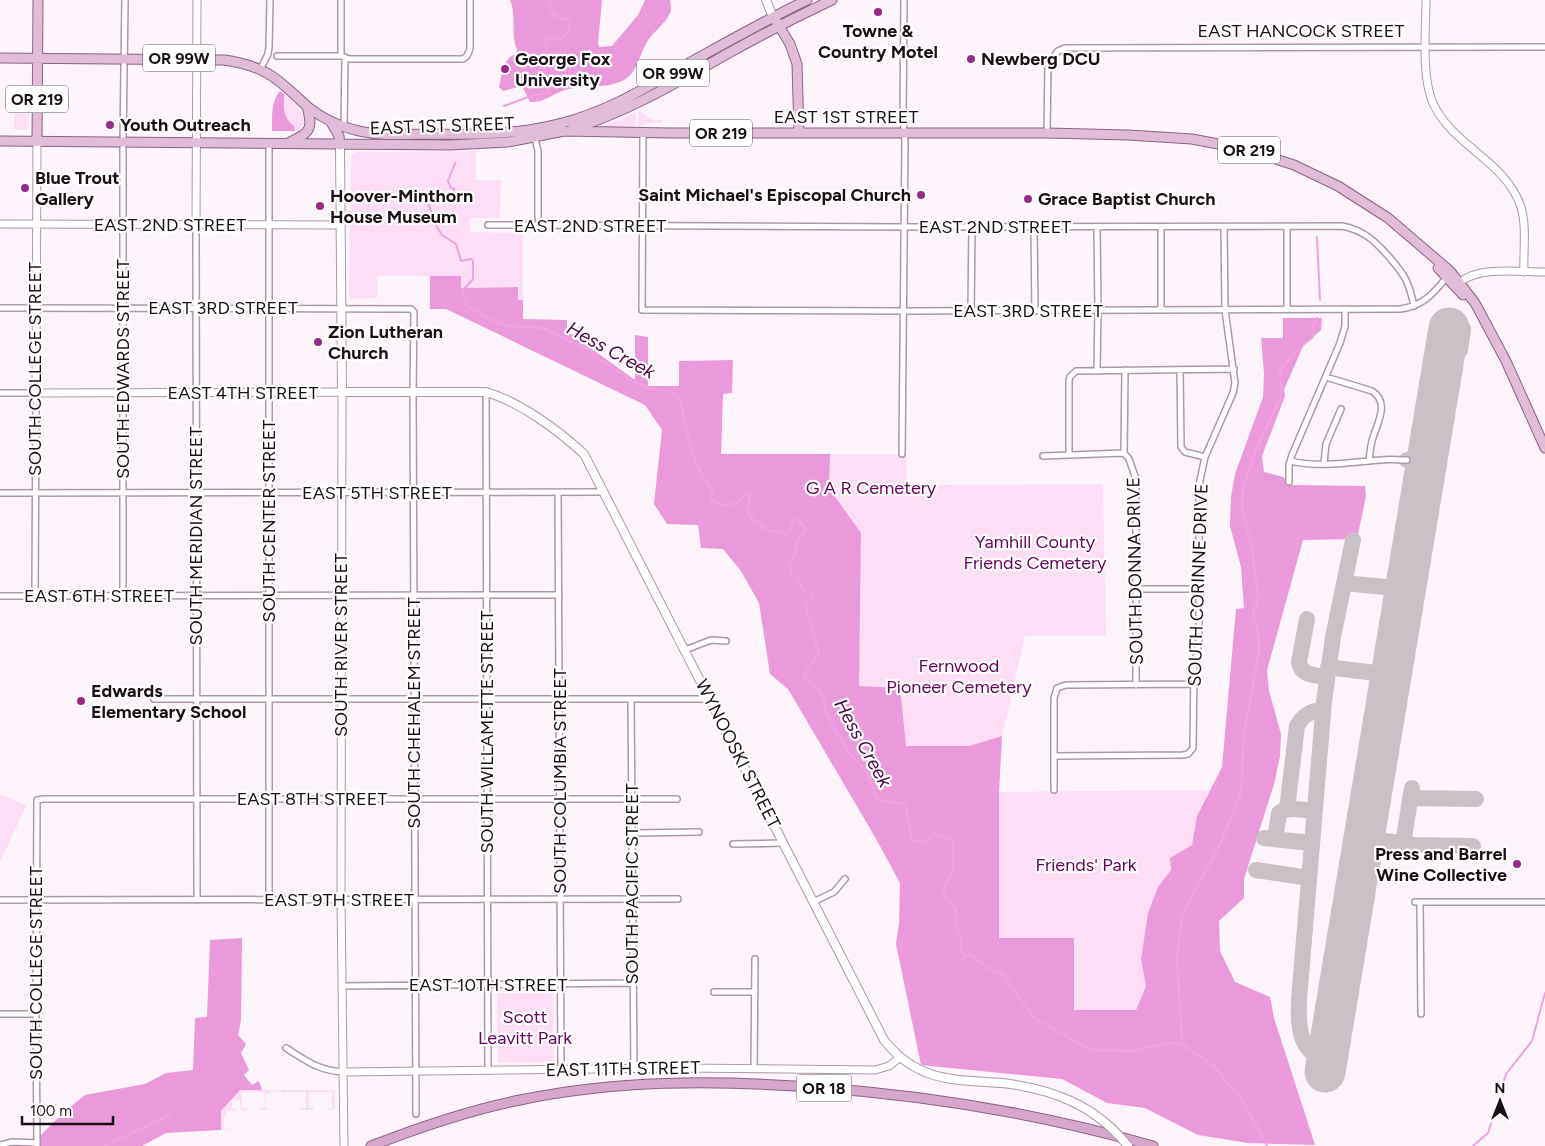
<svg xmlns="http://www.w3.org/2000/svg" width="1545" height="1146" viewBox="0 0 1545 1146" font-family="Figtree,sans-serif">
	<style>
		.green { fill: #fedef6 }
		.forest { fill: #ea99db }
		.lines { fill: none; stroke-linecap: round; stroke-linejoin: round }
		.stream { stroke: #f2a0e2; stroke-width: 2 }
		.taxiway { stroke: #cac0c6; stroke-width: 16 }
		.runway { stroke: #cac0c6; stroke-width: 41 }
		.minor-casing { stroke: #ad98a9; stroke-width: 8 }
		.tertiary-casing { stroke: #ad98a9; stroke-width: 9 }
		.secondary-casing { stroke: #ad98a9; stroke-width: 10 }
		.primary-casing { stroke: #8c6384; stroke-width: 11 }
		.trunk-casing { stroke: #8c6384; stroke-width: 11 }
		.minor { stroke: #fff; stroke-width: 5 }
		.tertiary { stroke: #fff; stroke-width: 7 }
		.secondary { stroke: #fff; stroke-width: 8 }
		.primary { stroke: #e0bcd9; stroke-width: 9 }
		.trunk { stroke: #d6a6cc; stroke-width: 9 }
		.secondary-bridge-casing { stroke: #ad98a9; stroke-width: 10; stroke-linecap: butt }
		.secondary-bridge { stroke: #fff; stroke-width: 8 }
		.poi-dot { fill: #972989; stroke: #fff; stroke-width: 2 }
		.labels { text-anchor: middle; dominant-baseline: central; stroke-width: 4.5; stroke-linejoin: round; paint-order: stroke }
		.shield { fill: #fff; stroke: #5d585c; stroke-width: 1 }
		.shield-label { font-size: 16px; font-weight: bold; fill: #181016 }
		.poi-label { font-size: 18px; font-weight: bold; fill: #181016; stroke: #fff; text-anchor: start }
		.street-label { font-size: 18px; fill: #181016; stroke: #fff }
		.park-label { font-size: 18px; fill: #67005c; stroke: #fff }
		.water-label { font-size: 19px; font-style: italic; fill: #4d0345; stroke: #fff }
	</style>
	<rect width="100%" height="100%" fill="#fef4fb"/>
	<path class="green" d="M284 94C293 102 302 110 304 123L299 131H295L294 126C282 116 284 109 284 94Z
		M15 101H29L28 130 14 129Z
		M640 111C650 116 648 122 662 120V123H648L638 127V112Z
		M636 112V130L603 128 602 127Z
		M476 151V180H501L500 218H470V232L523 233V300H518V287L461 288V276H377V298L349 299 351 158 353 154 358 152Z
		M830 454H906L907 485 1103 484 1106 636H1025L1002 736 969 746H905L900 688 859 686 861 533 829 488Z
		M1210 790 1197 816 1192 845 1170 858 1171 870 1158 887 1148 913 1141 959 1146 986 1136 1010H1074V939L999 938V792Z
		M0 795 8 797 26 806 0 862Z
		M497 993H553L554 1062 498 1063Z
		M240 1090H335V1109L327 1110V1108H332V1092H309V1108H314V1110H301V1108H306V1092H284V1097L283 1092 271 1091V1093H266V1109L271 1110H260V1108H265V1092H242V1108H247V1111H241L240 1100H232V1108L239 1110 226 1111V1116L223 1117 224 1129 239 1130H221V1111Z"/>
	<path class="forest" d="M510 0H602L598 43 599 47 612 46 638 15 645 0H670C671 5 672 11 669 15 664 25 653 32 647 42 641 52 637 71 627 78 608 91 583 83 562 91 552 95 542 103 530 102L523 88 518 87 503 91 499 87C502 76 503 57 516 54L517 49C510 34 517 16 510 0Z
		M280 91 284 94C284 109 282 116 294 126L295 131H272C272 117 271 101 280 91Z
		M430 276H461V288L518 287V300H523V319L567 320V331L635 380V335L648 337V386H679V361L733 360 732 393 723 394 721 454H830L829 488 861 533 859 686 900 688 906 746H969L1002 736 999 792V938H1074V1010H1136L1146 986 1141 959 1148 913 1158 887 1171 870 1170 858 1192 845 1197 816 1222 767 1236 609 1244 608 1241 567 1230 526 1231 497 1235 474 1263 397 1264 373 1261 338H1283V318H1322L1321 330 1303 346 1284 390 1285 396 1262 456 1264 472 1283 477 1291 485 1365 486 1366 496 1357 539 1303 540 1267 670 1269 691 1281 734 1280 756 1274 784 1244 879V898L1219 921 1220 951 1235 982 1270 997 1274 1018 1315 1145 1248 1143 1198 1135 1145 1108 1107 1103 1062 1079 921 1065 896 944 899 923 900 883 875 837 788 689 770 674 759 603 741 571 723 549 701 548 698 525 667 524 654 504 662 430 645 405 446 309H430Z
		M242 938 241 1020 238 1035 246 1044 241 1053 249 1070 244 1075 252 1085 259 1081 262 1090H240L221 1111V1130L166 1133 142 1146H30L63 1113 85 1095 145 1084 166 1073 193 1070 195 1018 207 1017 210 940Z"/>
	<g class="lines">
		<path class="stream" d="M504 106 531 96 548 93 549 86 543 65 547 57V46L545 44 546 39 549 38 560 39 568 32 570 26 567 19C557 19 551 14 549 4L552 0
			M455 163 448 181 451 188 454 189V195L451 198 444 199 438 192H433L429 205 435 224 442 235 456 244 461 261 471 259 473 261V279L462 291 468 306 484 317 508 326 542 328 580 346 631 380 650 389 671 392 680 401 692 453 701 473 711 488 713 494 711 499C718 506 730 507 739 501 742 498 744 494 748 491L750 494 748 514 767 530 787 534 792 529V521L797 519 806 529 796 543V553L789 565 792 574 799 578 803 591 812 592V599L805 603 819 654 804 673 806 679 812 685 819 688 824 700 826 712 832 724 850 754 867 773 878 800 905 804 912 840 926 842 933 834 953 841V868L943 893 956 908 955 924 962 940 960 945 964 956 970 955 990 969 1002 973 1034 1018 1091 1050 1133 1051 1166 1043 1182 1044 1214 1066 1244 1103 1267 1146
			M1317 237 1320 300
			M1182 1043 1177 959 1182 916 1221 842 1241 793 1244 734 1259 650 1258 631 1254 621 1253 614 1258 599 1253 556 1242 506 1243 488 1256 450 1281 396 1280 370 1304 344 1313 337 1312 330 1317 318
			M105 1146 171 1114
			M1473 1146 1488 1133 1506 1074 1532 1041 1545 993"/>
		<path class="taxiway" d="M1444 358 1460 350 1463 329 1460 326 1454 325 1449 328
			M1407 460 1426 462
			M1344 583 1405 589
			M1307 619 1299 662C1301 676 1315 675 1327 677
			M1328 667 1391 675
			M1410 798 1476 799
			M1287 809 1297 726C1303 715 1310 711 1323 710
			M1264 838 1311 843
			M1364 838 1414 845 1473 846
			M1275 839 1279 813C1287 806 1303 810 1314 811
			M1403 844 1412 788
			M1256 870 1309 878
			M1329 1047C1313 1065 1302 1043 1300 1028 1298 1018 1299 1008 1299 999L1324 702 1333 637 1353 540"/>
		<path class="runway" d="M1325 1072 1449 328"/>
		<g class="minor-casing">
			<path id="minor" d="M277 56H341L349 59H463L467 56 470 49V0
				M341 56V0
				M260 70 268 54 269 47 270 0
				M344 127 345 57
				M643 133 642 310 910 311 1400 309C1423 306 1433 294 1447 277
				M1047 133 1048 64 1058 51 1065 48 1545 47
				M535 138 538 151V218
				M269 143V900
				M196 225 197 900
				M488 225 904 227 1342 226C1364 230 1376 242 1390 258 1396 265 1402 272 1406 280 1410 288 1412 297 1414 306
				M1034 227 1035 311
				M1161 227V310
				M1287 227V309
				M0 308 411 309 414 312 413 392 416 1114
				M971 311 972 227
				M1097 370 1098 310 1097 227
				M1125 370 1124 453 1129 459 1136 479V685
				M1180 370 1181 447 1185 452 1205 457
				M1326 377 1372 391C1391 403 1376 425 1372 441 1370 448 1370 455 1369 461
				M486 392 488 1071
				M0 393H36L35 596
				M902 454 905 142 903 118 904 0
				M1069 455V381L1070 377 1076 371 1234 369
				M1043 456 1124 453
				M1291 461C1316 468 1354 462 1380 460 1389 459 1398 460 1407 460
				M1324 463 1326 444 1341 409
				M1289 482V465L1292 455 1340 343 1345 326V309
				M0 493 603 492
				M558 493 561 1070
				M1137 589H1199
				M0 596 559 595
				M123 596V142L125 0
				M685 650 711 640 726 641
				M154 699H710
				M631 699 634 1069
				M1054 756 1183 755 1188 754 1193 748 1194 667 1199 642V485L1205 457 1233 393 1235 383 1225 310 1224 227
				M1054 790V698L1057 688 1066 685 1194 684
				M632 833 699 832
				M733 844 783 843
				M0 900 678 899
				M813 902 834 892 845 879
				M1415 902H1545
				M1420 902 1421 1014
				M342 986 633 983
				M714 992H755
				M0 1014H36
				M286 1048C307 1061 317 1070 343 1072
				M754 1068 755 959
				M0 1145 12 1142 37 1143
				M37 1146 36 1014 37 800 43 799H677"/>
		</g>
		<g class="tertiary-casing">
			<path id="tertiary" d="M1426 0C1426 30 1421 76 1433 103 1452 146 1506 161 1521 207 1527 228 1523 251 1524 272
				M37 141 36 393 342 392 341 900 344 1146
				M0 224 341 225
				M196 225 197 0
				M1460 282C1481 266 1519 272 1545 272
				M343 1072 678 1068 875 1070 889 1066 899 1058"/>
		</g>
		<g class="secondary-casing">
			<path id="secondary" d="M766 0 773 17
				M340 145 342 392H486C520 402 558 430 584 454L884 1040C917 1082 954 1080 1002 1083"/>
		</g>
		<g class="primary-casing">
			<path id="primary" d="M776 21 790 44 797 64 799 133
				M0 58 224 60C239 62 254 66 267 73 283 82 294 95 308 107 322 118 338 126 355 130 381 137 410 134 437 134 478 135 518 134 558 124 605 113 646 88 687 64 727 42 766 20 807 0
				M331 122 339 136 340 145
				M572 129C627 112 676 83 727 54 761 35 796 17 832 0
				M0 141 450 145 508 142 564 131 670 133H1047L1128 135 1192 139 1244 149 1294 165 1338 186 1388 218 1450 271 1475 303 1506 361 1545 448
				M37 141 38 0
				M290 142C311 132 313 129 307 106
				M1438 268 1463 295"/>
		</g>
		<g class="trunk-casing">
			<path id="trunk" d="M371 1146C420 1127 469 1110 520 1100 616 1080 713 1080 810 1087 926 1095 1042 1114 1153 1146"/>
		</g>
		<use href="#minor" class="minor"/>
		<use href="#tertiary" class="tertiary"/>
		<use href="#secondary" class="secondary"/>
		<use href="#primary" class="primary"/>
		<use href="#trunk" class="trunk"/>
		<g class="secondary-bridge-casing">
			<path id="secondary-bridge" d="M1002 1083C1053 1089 1095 1105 1128 1146"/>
		</g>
		<use href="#secondary-bridge" class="secondary-bridge"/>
	</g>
	<g class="poi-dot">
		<circle cx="878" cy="12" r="5"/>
		<circle cx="971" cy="59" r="5"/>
		<circle cx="505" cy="69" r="5"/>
		<circle cx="110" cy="125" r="5"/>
		<circle cx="25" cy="188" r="5"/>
		<circle cx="921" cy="195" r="5"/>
		<circle cx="1028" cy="199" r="5"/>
		<circle cx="320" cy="206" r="5"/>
		<circle cx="318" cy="342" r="5"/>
		<circle cx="81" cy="701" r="5"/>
		<circle cx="1517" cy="864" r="5"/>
	</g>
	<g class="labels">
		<g class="shield">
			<rect x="143" y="44.5" width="72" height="27" rx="4"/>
			<rect x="637" y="59.5" width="72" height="27" rx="4"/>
			<rect x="6" y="85.5" width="62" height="27" rx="4"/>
			<rect x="690" y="119.5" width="62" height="27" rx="4"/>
			<rect x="1218" y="136.5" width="62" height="27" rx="4"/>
			<rect x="796.5" y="1074.5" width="55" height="27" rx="4"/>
		</g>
		<g class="shield-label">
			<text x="179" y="58">OR 99W</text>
			<text x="673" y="73">OR 99W</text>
			<text x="37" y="99">OR 219</text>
			<text x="721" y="133">OR 219</text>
			<text x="1249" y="150">OR 219</text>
			<text x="824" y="1088">OR 18</text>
		</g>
		<g class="poi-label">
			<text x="878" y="31" text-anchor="middle">Towne &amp;<tspan x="878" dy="21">Country Motel</tspan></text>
			<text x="515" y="59">George Fox<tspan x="515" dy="21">University</tspan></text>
			<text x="981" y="59">Newberg DCU</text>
			<text x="120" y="125">Youth Outreach</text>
			<text x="35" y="178">Blue Trout<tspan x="35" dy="21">Gallery</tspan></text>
			<text x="911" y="195" text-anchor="end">Saint Michael's Episcopal Church</text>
			<text x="330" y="196">Hoover-Minthorn<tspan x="330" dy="21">House Museum</tspan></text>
			<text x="1038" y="199">Grace Baptist Church</text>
			<text x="328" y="332">Zion Lutheran<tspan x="328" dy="21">Church</tspan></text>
			<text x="91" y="691">Edwards<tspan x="91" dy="21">Elementary School</tspan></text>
			<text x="1507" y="854" text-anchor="end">Press and Barrel<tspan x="1507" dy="21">Wine Collective</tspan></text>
		</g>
		<g class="street-label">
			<text x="1301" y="31">EAST HANCOCK STREET</text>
			<text x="846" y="117">EAST 1ST STREET</text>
			<text transform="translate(442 126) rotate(-2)">EAST 1ST STREET</text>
			<text x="170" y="225">EAST 2ND STREET</text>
			<text x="590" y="226">EAST 2ND STREET</text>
			<text x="995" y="227">EAST 2ND STREET</text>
			<text x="223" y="308">EAST 3RD STREET</text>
			<text x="1028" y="311">EAST 3RD STREET</text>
			<text transform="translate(35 369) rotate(-90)">SOUTH COLLEGE STREET</text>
			<text transform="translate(123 369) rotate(-90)">SOUTH EDWARDS STREET</text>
			<text x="243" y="393">EAST 4TH STREET</text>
			<text x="377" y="493">EAST 5TH STREET</text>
			<text transform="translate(269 521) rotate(-90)">SOUTH CENTER STREET</text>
			<text transform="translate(196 536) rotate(-90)">SOUTH MERIDIAN STREET</text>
			<text transform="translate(1135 571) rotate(-91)">SOUTH DONNA DRIVE</text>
			<text transform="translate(1198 585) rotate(-88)">SOUTH CORINNE DRIVE</text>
			<text x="99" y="596">EAST 6TH STREET</text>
			<text transform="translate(341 645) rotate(-90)">SOUTH RIVER STREET</text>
			<text transform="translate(414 713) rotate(-90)">SOUTH CHEHALEM STREET</text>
			<text transform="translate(487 732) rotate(-90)">SOUTH WILLAMETTE STREET</text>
			<text transform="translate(738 754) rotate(63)">WYNOOSKI STREET</text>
			<text transform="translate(560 781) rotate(-90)">SOUTH COLUMBIA STREET</text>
			<text x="312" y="799">EAST 8TH STREET</text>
			<text transform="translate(632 884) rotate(-90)">SOUTH PACIFIC STREET</text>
			<text x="339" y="900">EAST 9TH STREET</text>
			<text transform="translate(36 973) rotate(-90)">SOUTH COLLEGE STREET</text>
			<text x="488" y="985">EAST 10TH STREET</text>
			<text transform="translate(623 1069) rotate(-1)">EAST 11TH STREET</text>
		</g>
		<g class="park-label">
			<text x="871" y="488">G A R Cemetery</text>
			<text x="1035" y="542">Yamhill County<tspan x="1035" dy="21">Friends Cemetery</tspan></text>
			<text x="959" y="666">Fernwood<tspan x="959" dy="21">Pioneer Cemetery</tspan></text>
			<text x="1086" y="865">Friends' Park</text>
			<text x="525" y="1017">Scott<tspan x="525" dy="21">Leavitt Park</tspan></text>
		</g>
		<g class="water-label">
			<text transform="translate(611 350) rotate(29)">Hess Creek</text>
			<text transform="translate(863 743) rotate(61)">Hess Creek</text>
		</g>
	</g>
	<g transform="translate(1500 1101)" stroke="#ffffff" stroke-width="4" paint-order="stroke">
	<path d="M0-4L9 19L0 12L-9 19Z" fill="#181016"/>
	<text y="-8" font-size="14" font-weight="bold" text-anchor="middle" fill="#181016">N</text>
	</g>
	<path d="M22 1116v8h91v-8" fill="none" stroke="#181016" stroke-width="2.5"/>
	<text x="30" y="1116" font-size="15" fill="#181016" stroke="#ffffff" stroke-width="4" paint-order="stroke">100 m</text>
</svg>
